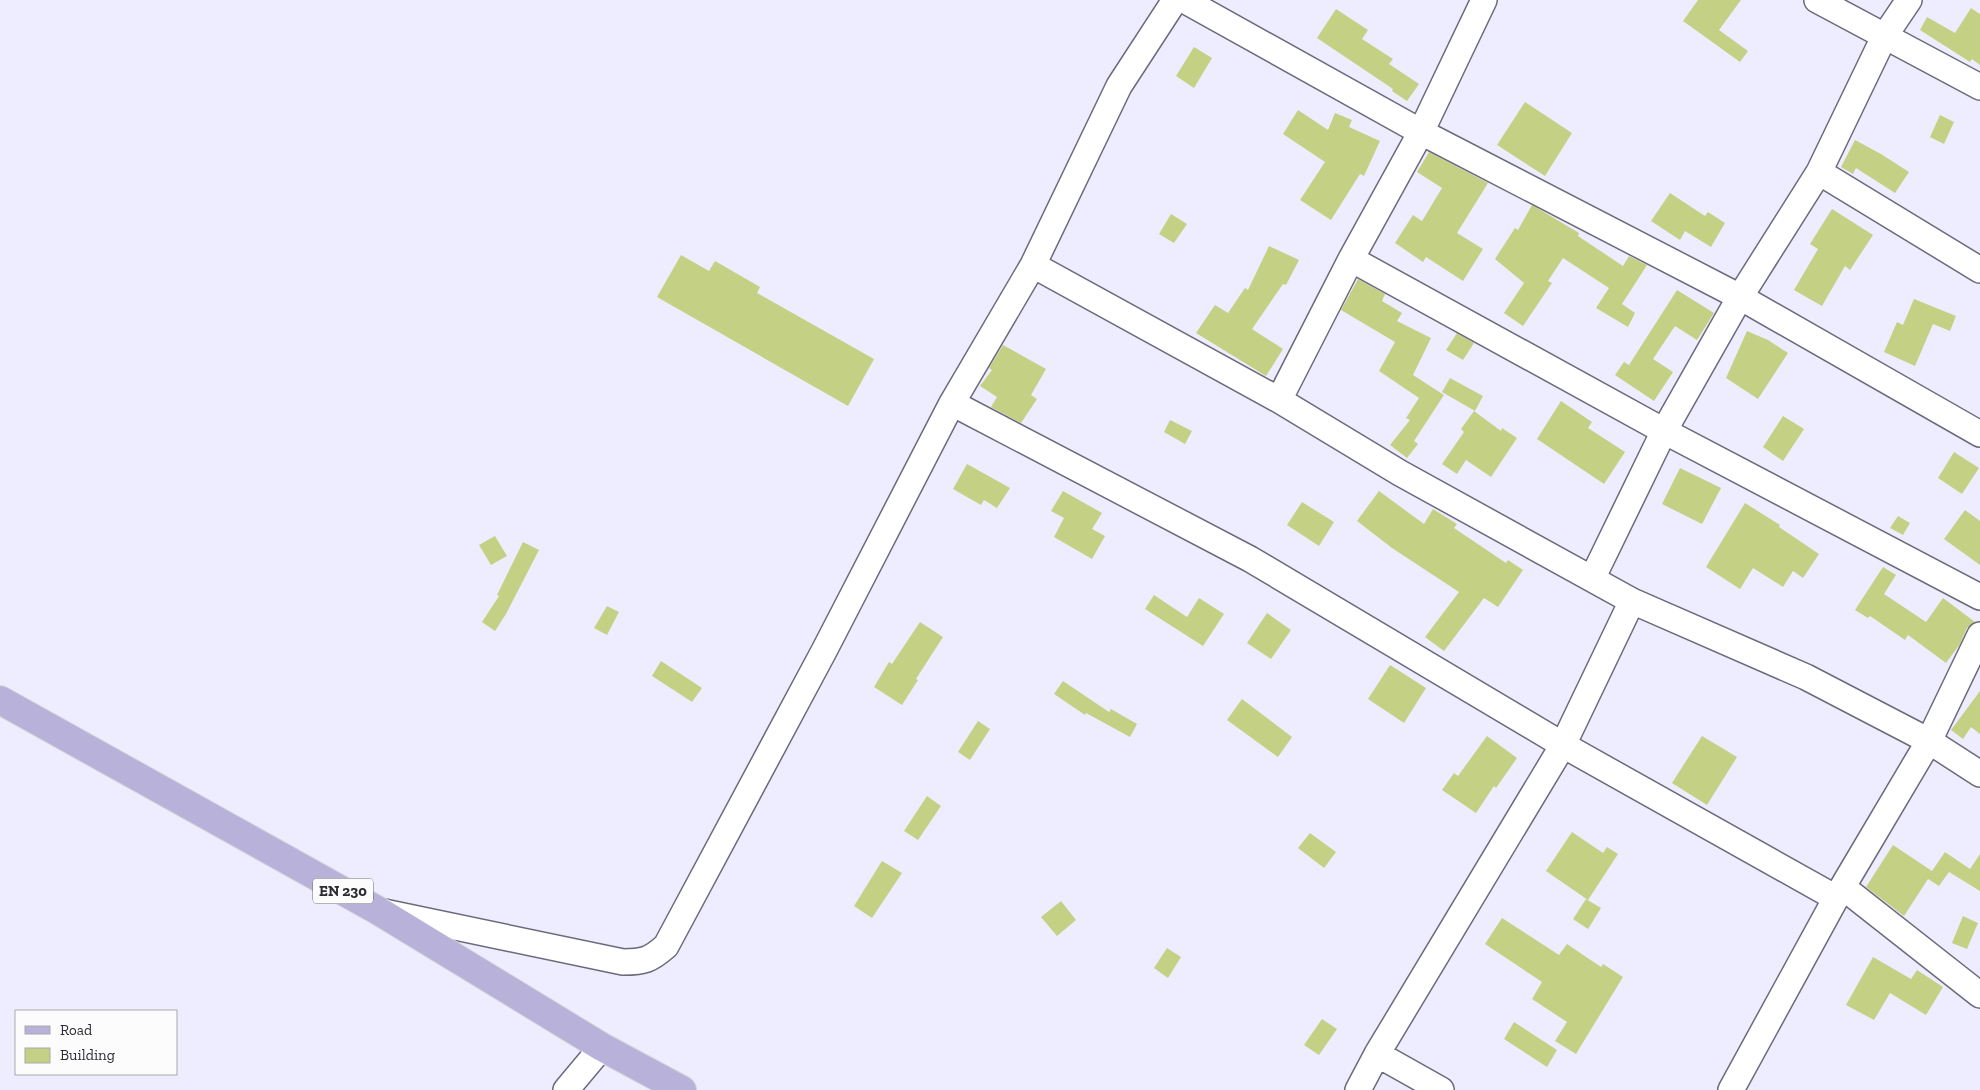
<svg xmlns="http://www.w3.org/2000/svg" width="1980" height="1090" viewBox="0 0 1980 1090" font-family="'Zilla Slab',serif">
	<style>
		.building { fill: #c4d184 }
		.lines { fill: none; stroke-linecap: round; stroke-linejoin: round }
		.minor-casing { stroke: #6b6a7a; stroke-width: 28 }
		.major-casing { stroke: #d5d5d6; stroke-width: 30 }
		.minor { stroke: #fff; stroke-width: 25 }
		.major { stroke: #b8b2db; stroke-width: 28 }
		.labels { text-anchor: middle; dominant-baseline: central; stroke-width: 5; stroke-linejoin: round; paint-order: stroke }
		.shield { fill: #fcfcfc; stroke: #6a6a6f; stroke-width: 1 }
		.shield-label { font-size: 15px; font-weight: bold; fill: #2c2b32 }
	</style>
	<rect width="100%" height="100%" fill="#eeecff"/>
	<path class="building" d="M1698 0H1741L1719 30 1748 51 1740 62 1683 21Z
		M1971 8 1980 14V65L1972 59 1970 62 1920 30 1927 17 1955 33Z
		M1336 9 1368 30 1362 39 1393 59 1389 64 1419 84 1407 101 1392 91 1393 89 1317 38Z
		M1194 47 1212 58 1194 88 1176 76Z
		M1525 102 1572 133 1545 176 1497 145Z
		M1298 110 1328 130 1335 113 1352 120 1349 127 1380 141 1364 176 1360 174 1331 220 1300 200 1325 162 1283 134Z
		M1940 115 1954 122 1944 144 1930 137Z
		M1855 140 1881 154 1909 172 1895 193 1856 168 1853 174 1841 167Z
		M1429 152 1488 183 1457 233 1483 249 1463 281 1426 257 1423 262 1395 243 1413 215 1422 221 1442 188 1417 172Z
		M1670 193 1705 216 1708 212 1725 223 1711 247 1685 231 1680 240 1651 221Z
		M1532 205 1579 233 1578 236 1623 266 1629 256 1647 265 1622 304 1635 313 1628 327 1596 308 1609 288 1563 258 1548 281 1552 283 1523 326 1504 313 1524 283 1495 259 1515 228 1518 230Z
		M1832 209 1873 235 1850 270 1845 266 1822 306 1794 290 1818 249 1810 244Z
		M1171 214 1187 224 1174 243 1159 234Z
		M1269 246 1299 260 1286 285 1283 284 1252 329 1283 349 1266 376 1196 333 1215 305 1228 313 1245 288 1248 290Z
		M681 255 709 271 715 261 760 287 757 293 874 359 848 406 657 297Z
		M1358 279 1385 294 1382 301 1402 313 1397 321 1431 338 1413 375 1444 395 1414 441 1418 444 1407 458 1390 445 1410 420 1406 418 1419 398 1379 371 1395 342 1341 310Z
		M1677 290 1714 313 1697 340 1675 326 1653 359 1673 372 1654 401 1615 375 1624 362 1629 365Z
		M1914 299 1956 316 1950 331 1933 324 1915 366 1884 352 1897 322 1903 325Z
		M1747 331 1768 340 1788 353 1758 399 1726 378Z
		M1457 333 1474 343 1463 360 1446 350Z
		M1003 345 1046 369 1031 395 1037 399 1021 423 991 407 997 397 980 386 992 370 989 368Z
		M1450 378 1483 396 1475 411 1442 392Z
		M1561 401 1592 422 1588 428 1625 452 1604 484 1537 439Z
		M1474 411 1501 431 1502 428 1517 438 1491 477 1466 460 1457 474 1442 464 1464 432 1461 429Z
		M1783 416 1804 429 1783 461 1763 447Z
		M1170 420 1192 431 1185 444 1164 432Z
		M1954 452 1979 468 1962 494 1938 478Z
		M967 464 1010 488 997 508 984 500 981 505 953 489Z
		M1680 468 1721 488 1702 524 1662 504Z
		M1063 491 1102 513 1092 529 1105 536 1092 559 1054 537 1064 518 1051 511Z
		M1379 491 1424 524 1433 509 1457 524 1454 528 1506 563 1508 560 1523 570 1498 607 1484 598 1444 651 1425 637 1459 592 1392 548 1357 521Z
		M1302 502 1334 522 1319 546 1287 525Z
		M1745 503 1780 525 1779 527 1819 554 1803 578 1793 571 1783 587 1753 568 1740 589 1706 567Z
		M1965 510 1980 521V565L1944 539Z
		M1898 516 1910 523 1903 535 1890 528Z
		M495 536 507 556 491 565 479 545Z
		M523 542 539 550 506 614 495 631 482 622 499 596 497 595Z
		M1883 567 1896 575 1884 594 1926 622 1943 598 1975 622 1967 628 1960 644 1946 663 1908 635 1905 640 1870 616 1868 618 1855 610Z
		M1154 595 1187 617 1199 598 1224 614 1203 646 1145 609Z
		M607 606 619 612 607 635 594 628Z
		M1267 613 1291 630 1271 659 1247 643Z
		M920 622 943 637 916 679 918 680 902 705 874 687 889 662 892 664Z
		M661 661 702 688 692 702 652 676Z
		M1390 665 1426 688 1404 723 1368 699Z
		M1063 681 1109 712 1111 709 1137 724 1130 737 1086 713 1085 715 1054 694Z
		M1980 691V734L1971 727 1963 739 1951 730Z
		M1242 699 1292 737 1278 757 1227 720Z
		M978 721 990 729 970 760 958 752Z
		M1487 736 1517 758 1496 788 1494 786 1476 813 1442 790 1454 773 1458 776Z
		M1702 736 1737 757 1707 805 1672 783Z
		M927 796 941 806 918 840 904 831Z
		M1572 832 1603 853 1607 847 1618 854 1588 900 1546 871Z
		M1310 833 1336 852 1324 868 1298 848Z
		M1893 845 1932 871 1945 852 1970 869 1980 854V891L1949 872 1939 886 1928 879 1904 916 1866 887Z
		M882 861 902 873 872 918 854 906Z
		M1586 899 1601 908 1588 929 1573 919Z
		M1061 901 1076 920 1057 936 1041 917Z
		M1963 916 1978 923 1967 949 1952 943Z
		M1502 918 1559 955 1567 944 1601 967 1603 964 1623 977 1576 1054 1555 1041 1567 1022 1532 999 1542 982 1485 944Z
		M1167 948 1181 957 1168 978 1154 968Z
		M1873 957 1911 979 1917 970 1943 987 1926 1015 1890 993 1874 1020 1846 1005Z
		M1322 1019 1337 1029 1319 1055 1304 1045Z
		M1514 1022 1557 1050 1547 1067 1504 1039Z"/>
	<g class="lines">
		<g class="minor-casing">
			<path id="minor" d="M1184 0 1421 132 1740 297 1980 434
				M1817 0 1980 87
				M1819 172 1980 270
				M1351 259 1664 431 1980 597
				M1033 265 1279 400 1400 473 1632 601 1806 677 1929 741 1980 774
				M1279 400 1351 259 1421 132 1484 0
				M952 403 1250 559 1563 745 1836 898
				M1592 579 1664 431 1740 297 1819 172 1884 37 1909 0
				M1844 888 1980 995
				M384 912 623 962C644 962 650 960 666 946L824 651 952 403 1033 265 1119 86 1175 0
				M1377 1054 1441 1090
				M566 1090 602 1047
				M1358 1090 1377 1054 1563 745 1632 601
				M1731 1090 1836 898 1929 741 1980 635"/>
		</g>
		<g class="major-casing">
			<path id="major" d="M0 700 377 910 602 1047 682 1090"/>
		</g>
		<use href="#minor" class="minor"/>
		<use href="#major" class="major"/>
	</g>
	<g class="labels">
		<rect class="shield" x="313" y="878.5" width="60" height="25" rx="4"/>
		<g class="shield-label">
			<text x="343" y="891">EN 230</text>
		</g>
	</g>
	<rect x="15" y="1010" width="162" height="65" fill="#fcfcfc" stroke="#a9a8ab"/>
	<rect x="25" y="1026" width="25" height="8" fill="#b8b2db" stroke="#a9a8ab"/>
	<text x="60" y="1035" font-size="15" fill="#2c2b32">Road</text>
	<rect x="25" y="1048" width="25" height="15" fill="#c4d184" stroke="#a9a8ab"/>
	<text x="60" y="1060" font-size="15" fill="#2c2b32">Building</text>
</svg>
